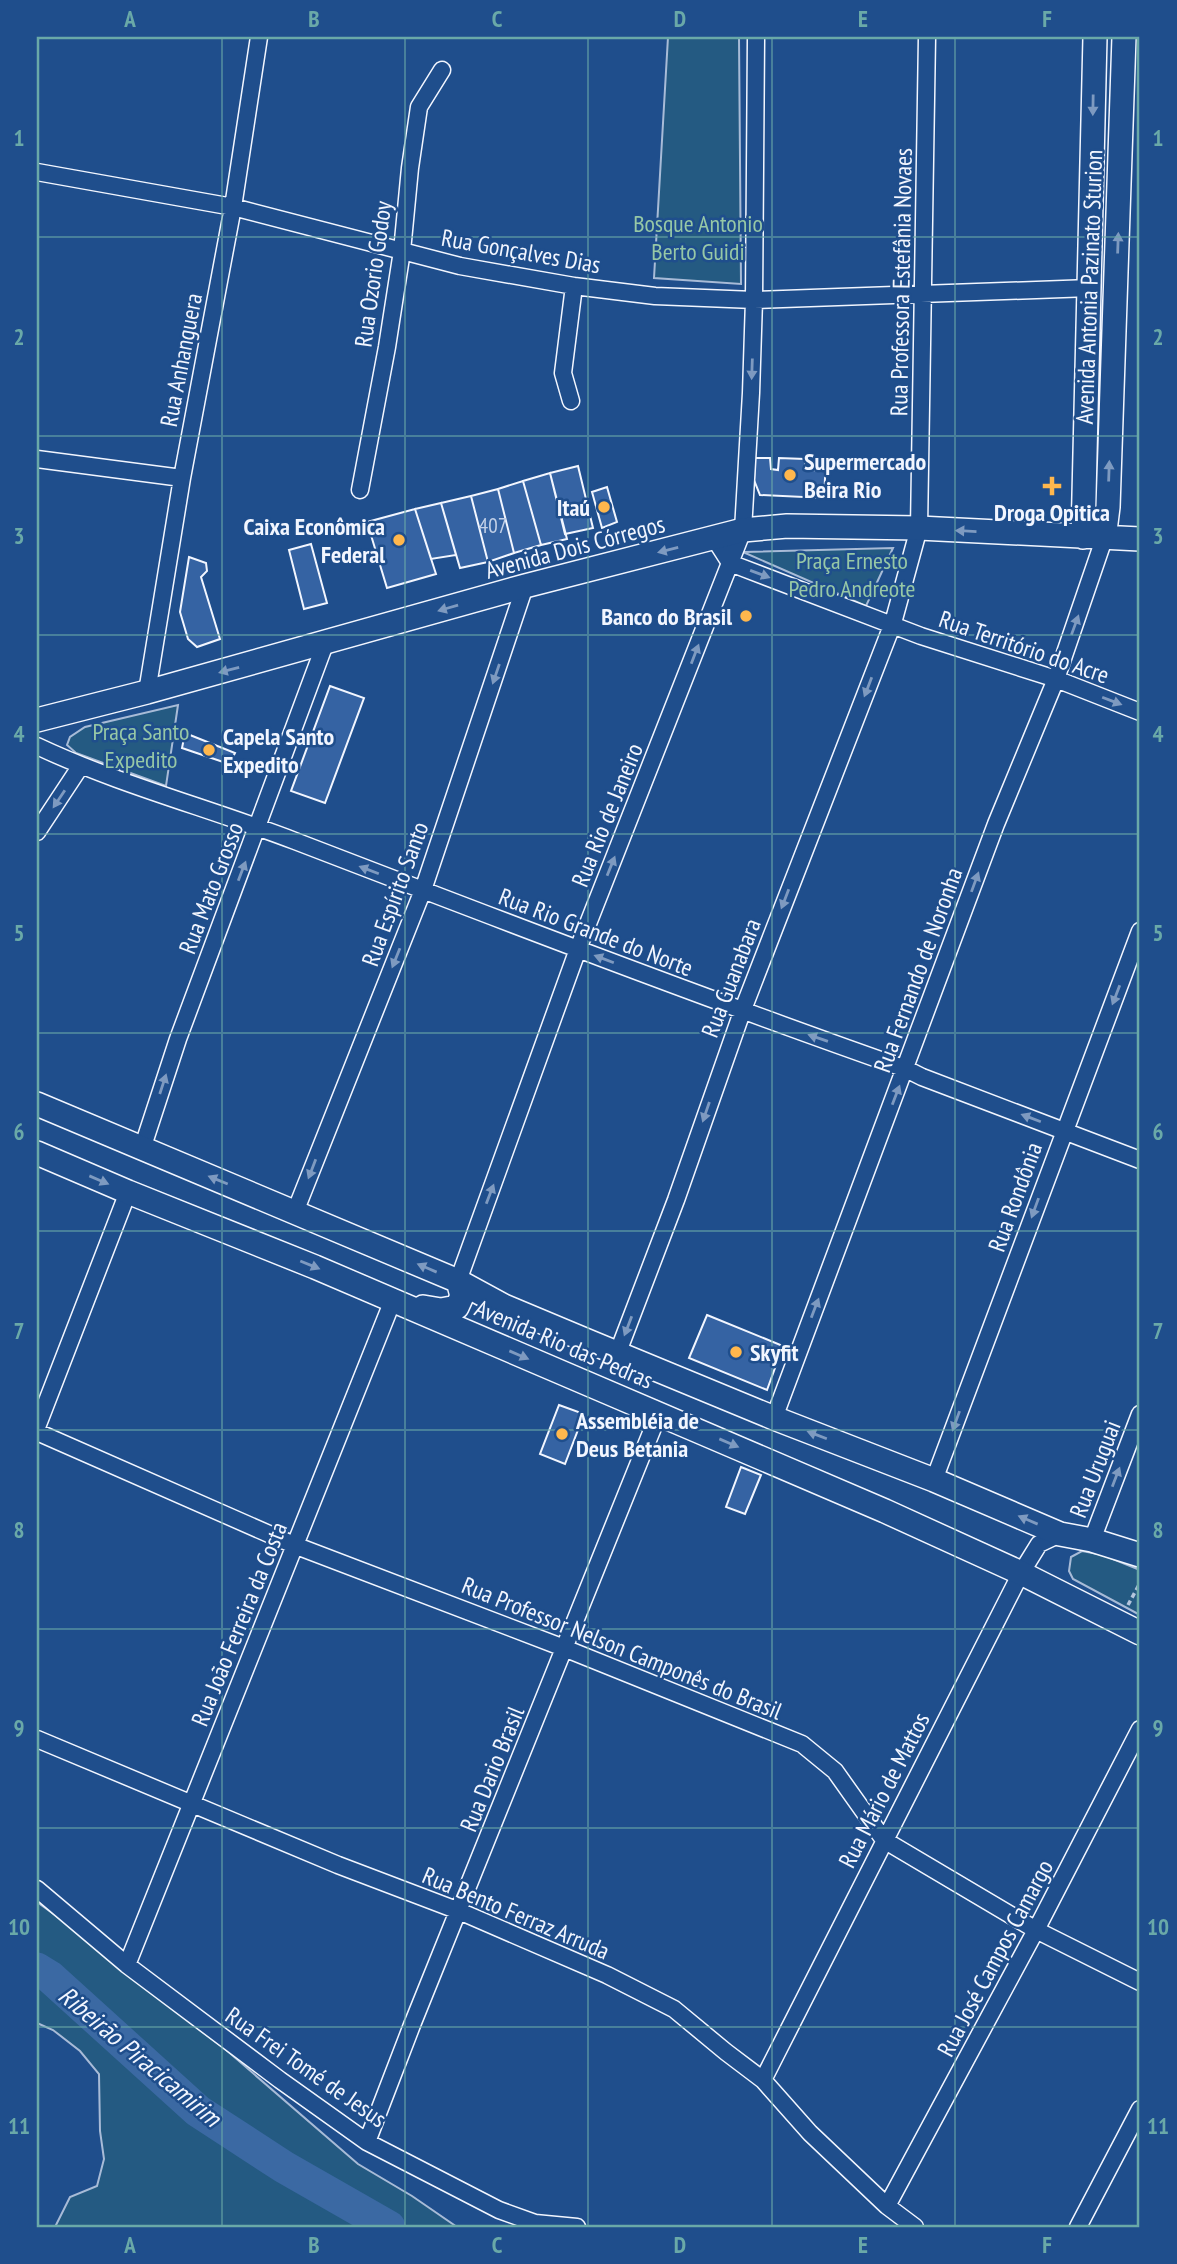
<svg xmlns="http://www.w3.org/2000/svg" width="1177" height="2264" viewBox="0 0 1177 2264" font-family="'PT Sans Narrow',sans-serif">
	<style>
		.green { fill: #245a82; stroke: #a8bbd7; stroke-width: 2 }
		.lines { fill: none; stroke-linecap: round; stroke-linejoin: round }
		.river { stroke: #3b69a3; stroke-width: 33 }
		.building { fill: #3563a3; stroke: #f2f6ff; stroke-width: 2 }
		.street-casing { stroke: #f2f6ff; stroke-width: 19 }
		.secondary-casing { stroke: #f2f6ff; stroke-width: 26 }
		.path { stroke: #b3c4dc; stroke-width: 3.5; stroke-dasharray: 5 3.5; stroke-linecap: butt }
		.street { stroke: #1f4e8c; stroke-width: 16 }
		.secondary { stroke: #1f4e8c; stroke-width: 23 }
		.oneway { fill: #7e9ac0 }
		.grid { fill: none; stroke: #6aa9a8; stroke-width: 2; stroke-opacity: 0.55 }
		.poi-dot { fill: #ffb74d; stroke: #1f4e8c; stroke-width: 2.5 }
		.labels { text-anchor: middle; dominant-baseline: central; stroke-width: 5; stroke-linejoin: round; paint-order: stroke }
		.number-label { font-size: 21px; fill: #c3d1e8 }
		.park-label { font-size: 24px; fill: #97c8a6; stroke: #1f4e8c }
		.street-label { font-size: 24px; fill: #f2f6ff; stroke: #1f4e8c }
		.poi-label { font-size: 24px; font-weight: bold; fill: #f2f6ff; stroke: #1f4e8c; text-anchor: start }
		.water-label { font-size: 26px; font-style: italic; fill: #f2f6ff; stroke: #1f4e8c }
		.neatline { fill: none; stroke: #6aa9a8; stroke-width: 2.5 }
		.grid-label { font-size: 23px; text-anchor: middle; font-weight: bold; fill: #6aa9a8 }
	</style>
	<rect width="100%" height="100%" fill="#1f4e8c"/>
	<path class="green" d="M668 37H739L741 284 654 278Z
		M893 548 866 606 743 552H744Z
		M178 705 166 786 76 753 67 745 70 737 85 727Z
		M1082 1551 1103 1555 1140 1570V1615L1073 1579 1069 1571 1071 1557Z
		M37 1902 66 1923 188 2017 358 2164 412 2196 457 2227H55L70 2197 97 2186 104 2159 100 2131 99 2074 80 2051 53 2030 37 2023Z"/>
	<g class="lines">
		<path class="river" d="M37 1969 50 1977 198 2111 284 2167 389 2227"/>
	</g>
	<path class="building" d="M755 458H770L771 469 778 470 779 458 805 459 806 469 814 470 813 458 826 459 824 498 760 495 754 480Z
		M578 466 593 528 565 534 550 473Z
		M550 473 567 539 541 545 523 481Z
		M523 481 541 545 514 553 498 489Z
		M607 487 617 522 602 528 592 492Z
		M498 489 514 553 488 562 471 496Z
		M471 496 488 562 460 568 441 503Z
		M441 503 456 555 431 559 415 509Z
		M415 509 436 574 387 588 367 522Z
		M311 544 327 603 304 609 289 550Z
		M189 557 206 563 207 571 201 577 220 639 197 647 188 639 180 612Z
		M330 686 364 698 325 803 291 791Z
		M185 733 235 753 229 764 182 748Z
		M707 1315 783 1346 767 1390 689 1358Z
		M559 1405 584 1414 565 1464 540 1454Z
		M741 1467 761 1475 745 1514 726 1507Z"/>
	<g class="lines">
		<g class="street-casing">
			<path id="street" d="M756 37 754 300 751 393 743 530 730 563 921 636 1056 679 1140 712
				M37 172 233 207 460 266 574 286 655 296 754 300 1090 288
				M571 401 563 373 574 286
				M37 459 182 478
				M360 490 387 347 402 251 410 168 419 107 442 70
				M147 692 182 478 233 207 259 37
				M37 746C120 785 209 808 295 841 498 919 701 997 906 1069L922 1077 1140 1160
				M37 832 80 767
				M142 1149 178 1039 325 644
				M295 1212 423 890 525 586
				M458 1281 578 949 730 563 714 538
				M618 1352 676 1200 742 1012 893 623 919 528 927 37
				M774 1418 996 824 1056 679 1104 539
				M37 1427 128 1192
				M37 1432 294 1545 564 1648 802 1744 835 1771 884 1840 1036 1930 1140 1982
				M934 1480 1140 931
				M1092 1540 1140 1414
				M37 1739 338 1865 459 1911 607 1975 674 2009 726 2052 763 2080 810 2133 887 2206 915 2227
				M37 1889 127 1965 280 2080 367 2142 499 2210 535 2223 577 2227
				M127 1965 393 1300
				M763 2080 1021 1573 1039 1544 1060 1534
				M367 2142 412 2025 659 1413
				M887 2206 1036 1930 1140 1729
				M1078 2227 1140 2109"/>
		</g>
		<g class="secondary-casing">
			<path id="secondary" d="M1083 537 1095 37
				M1104 539 1108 507 1124 37
				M37 720 147 692 525 586 743 530 787 526 919 528 1140 539
				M37 1104 458 1281 504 1306 590 1342 774 1418 934 1480 1060 1534 1092 1540 1140 1555
				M37 1153 128 1192 315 1267 885 1511 1021 1573 1140 1633
				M423 1307 441 1310 457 1307 462 1296 458 1281"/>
		</g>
		<path class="path" d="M1128 1605 1140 1583"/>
		<use href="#street" class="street"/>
		<use href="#secondary" class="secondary"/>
	</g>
	<defs><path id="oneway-solid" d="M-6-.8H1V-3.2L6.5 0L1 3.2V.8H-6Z" transform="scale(1.75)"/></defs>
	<g class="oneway">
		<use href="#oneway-solid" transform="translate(1093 105) rotate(91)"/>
		<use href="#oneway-solid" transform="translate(1118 243) rotate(-88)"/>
		<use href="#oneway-solid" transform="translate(752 369) rotate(92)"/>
		<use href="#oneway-solid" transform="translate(1109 471) rotate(-88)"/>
		<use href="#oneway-solid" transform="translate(966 531) rotate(-177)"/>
		<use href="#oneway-solid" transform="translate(668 550) rotate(166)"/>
		<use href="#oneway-solid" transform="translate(760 574) rotate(20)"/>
		<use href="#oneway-solid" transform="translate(448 608) rotate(164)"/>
		<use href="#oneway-solid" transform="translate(1075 625) rotate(-70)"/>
		<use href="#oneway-solid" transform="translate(695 654) rotate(-69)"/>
		<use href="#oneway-solid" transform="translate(229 670) rotate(165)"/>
		<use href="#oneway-solid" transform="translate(496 674) rotate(109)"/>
		<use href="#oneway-solid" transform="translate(868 687) rotate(111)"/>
		<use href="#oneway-solid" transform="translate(1112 701) rotate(21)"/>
		<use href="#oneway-solid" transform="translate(59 799) rotate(124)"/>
		<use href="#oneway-solid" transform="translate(611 866) rotate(-68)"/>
		<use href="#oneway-solid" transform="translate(369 870) rotate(-159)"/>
		<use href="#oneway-solid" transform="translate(242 871) rotate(-69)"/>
		<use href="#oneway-solid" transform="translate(975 882) rotate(-70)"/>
		<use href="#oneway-solid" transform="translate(785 899) rotate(111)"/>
		<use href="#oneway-solid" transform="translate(396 958) rotate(112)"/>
		<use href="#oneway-solid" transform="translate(604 959) rotate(-159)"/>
		<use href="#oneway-solid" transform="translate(1116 995) rotate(111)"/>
		<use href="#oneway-solid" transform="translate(818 1038) rotate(-161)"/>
		<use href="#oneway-solid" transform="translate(163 1084) rotate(-72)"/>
		<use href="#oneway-solid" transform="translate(896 1095) rotate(-69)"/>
		<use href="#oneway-solid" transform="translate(706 1112) rotate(109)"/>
		<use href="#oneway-solid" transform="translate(1031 1118) rotate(-159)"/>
		<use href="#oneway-solid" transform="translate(312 1169) rotate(111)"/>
		<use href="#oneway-solid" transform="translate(99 1180) rotate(23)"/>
		<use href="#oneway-solid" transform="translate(218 1180) rotate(-158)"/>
		<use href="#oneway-solid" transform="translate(490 1194) rotate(-69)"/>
		<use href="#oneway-solid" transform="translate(1035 1208) rotate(110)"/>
		<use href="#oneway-solid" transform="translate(310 1265) rotate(22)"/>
		<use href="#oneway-solid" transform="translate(427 1268) rotate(-157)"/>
		<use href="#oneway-solid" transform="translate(815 1308) rotate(-69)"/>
		<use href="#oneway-solid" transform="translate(628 1326) rotate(111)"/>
		<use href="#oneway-solid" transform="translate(519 1355) rotate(23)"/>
		<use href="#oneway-solid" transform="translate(956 1421) rotate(110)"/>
		<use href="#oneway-solid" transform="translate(817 1435) rotate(-159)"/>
		<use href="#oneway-solid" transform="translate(729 1443) rotate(23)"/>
		<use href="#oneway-solid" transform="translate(1116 1477) rotate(-69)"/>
		<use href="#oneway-solid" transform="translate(1028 1520) rotate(-157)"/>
	</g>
	<path class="grid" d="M222 37V2227M405 37V2227M588 37V2227M772 37V2227M955 37V2227M37 237H1140M37 436H1140M37 635H1140M37 834H1140M37 1033H1140M37 1231H1140M37 1430H1140M37 1629H1140M37 1828H1140M37 2027H1140"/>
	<g class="poi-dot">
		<circle cx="790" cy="475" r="7"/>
		<path d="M1048.5 475.5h7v7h7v7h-7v7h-7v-7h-7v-7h7z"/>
		<circle cx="604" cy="507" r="7"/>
		<circle cx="399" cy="540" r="7"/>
		<circle cx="746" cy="616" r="7"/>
		<circle cx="209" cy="750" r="7"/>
		<circle cx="736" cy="1352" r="7"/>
		<circle cx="562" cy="1434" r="7"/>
	</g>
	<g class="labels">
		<g class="number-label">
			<text x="493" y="525">407</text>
		</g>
		<g class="park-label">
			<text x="698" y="223">Bosque Antonio<tspan x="698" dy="28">Berto Guidi</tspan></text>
			<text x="852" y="560">Praça Ernesto<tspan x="852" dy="28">Pedro Andreote</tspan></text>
			<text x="141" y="731">Praça Santo<tspan x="141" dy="28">Expedito</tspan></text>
		</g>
		<g class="street-label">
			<text transform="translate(521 251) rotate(10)">Rua Gonçalves Dias</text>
			<text transform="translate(373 274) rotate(-82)">Rua Ozorio Godoy</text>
			<text transform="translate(901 282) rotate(-89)">Rua Professora Estefânia Novaes</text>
			<text transform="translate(1089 287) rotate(-88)">Avenida Antonia Pazinato Sturion</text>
			<text transform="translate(181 360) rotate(-79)">Rua Anhanguera</text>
			<text transform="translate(575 547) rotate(-15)">Avenida Dois Córregos</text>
			<text transform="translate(1024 647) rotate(19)">Rua Território do Acre</text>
			<text transform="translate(607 815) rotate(-68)">Rua Rio de Janeiro</text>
			<text transform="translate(211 888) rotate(-69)">Rua Mato Grosso</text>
			<text transform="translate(395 894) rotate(-70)">Rua Espírito Santo</text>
			<text transform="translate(596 932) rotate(21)">Rua Rio Grande do Norte</text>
			<text transform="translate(918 970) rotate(-70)">Rua Fernando de Noronha</text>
			<text transform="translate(731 978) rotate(-69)">Rua Guanabara</text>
			<text transform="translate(1015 1197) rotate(-70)">Rua Rondônia</text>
			<text transform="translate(564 1344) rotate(23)">Avenida Rio das Pedras</text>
			<text transform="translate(1095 1469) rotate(-69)">Rua Uruguai</text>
			<text transform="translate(239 1624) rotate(-68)">Rua João Ferreira da Costa</text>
			<text transform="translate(622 1648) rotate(22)">Rua Professor Nelson Camponês do Brasil</text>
			<text transform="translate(492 1769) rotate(-68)">Rua Dario Brasil</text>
			<text transform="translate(884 1790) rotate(-63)">Rua Mário de Mattos</text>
			<text transform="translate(516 1913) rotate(23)">Rua Bento Ferraz Arruda</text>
			<text transform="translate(995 1958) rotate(-62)">Rua José Campos Camargo</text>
			<text transform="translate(306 2067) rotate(35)">Rua Frei Tomé de Jesus</text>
		</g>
		<g class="poi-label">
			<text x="804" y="461">Supermercado<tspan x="804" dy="28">Beira Rio</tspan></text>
			<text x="590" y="507" text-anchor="end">Itaú</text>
			<text x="1052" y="512" text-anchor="middle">Droga Opitica</text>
			<text x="385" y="526" text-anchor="end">Caixa Econômica<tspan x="385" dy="28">Federal</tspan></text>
			<text x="732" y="616" text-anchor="end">Banco do Brasil</text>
			<text x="223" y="736">Capela Santo<tspan x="223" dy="28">Expedito</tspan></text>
			<text x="750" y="1352">Skyfit</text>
			<text x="576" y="1420">Assembléia de<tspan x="576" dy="28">Deus Betania</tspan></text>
		</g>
		<g class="water-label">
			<text transform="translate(140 2056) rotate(40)">Ribeirão Piracicamirim</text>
		</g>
	</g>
	<rect width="1177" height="2264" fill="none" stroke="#1f4e8c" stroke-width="77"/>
	<rect x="38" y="38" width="1100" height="2188" class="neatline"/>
	<g class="grid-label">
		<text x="130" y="27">A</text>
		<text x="314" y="27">B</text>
		<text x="497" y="27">C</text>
		<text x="680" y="27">D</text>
		<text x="863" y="27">E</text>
		<text x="1047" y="27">F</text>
		<text x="19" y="146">1</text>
		<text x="1158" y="146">1</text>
		<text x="19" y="345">2</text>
		<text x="1158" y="345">2</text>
		<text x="19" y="544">3</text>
		<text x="1158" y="544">3</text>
		<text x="19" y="742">4</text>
		<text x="1158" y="742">4</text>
		<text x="19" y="941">5</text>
		<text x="1158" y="941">5</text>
		<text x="19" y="1140">6</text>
		<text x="1158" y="1140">6</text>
		<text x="19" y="1339">7</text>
		<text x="1158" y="1339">7</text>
		<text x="19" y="1538">8</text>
		<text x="1158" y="1538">8</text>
		<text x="19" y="1736">9</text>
		<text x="1158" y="1736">9</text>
		<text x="19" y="1935">10</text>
		<text x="1158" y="1935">10</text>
		<text x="19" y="2134">11</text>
		<text x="1158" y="2134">11</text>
		<text x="130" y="2253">A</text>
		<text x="314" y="2253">B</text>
		<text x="497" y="2253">C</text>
		<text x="680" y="2253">D</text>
		<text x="863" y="2253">E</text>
		<text x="1047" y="2253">F</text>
	</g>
</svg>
